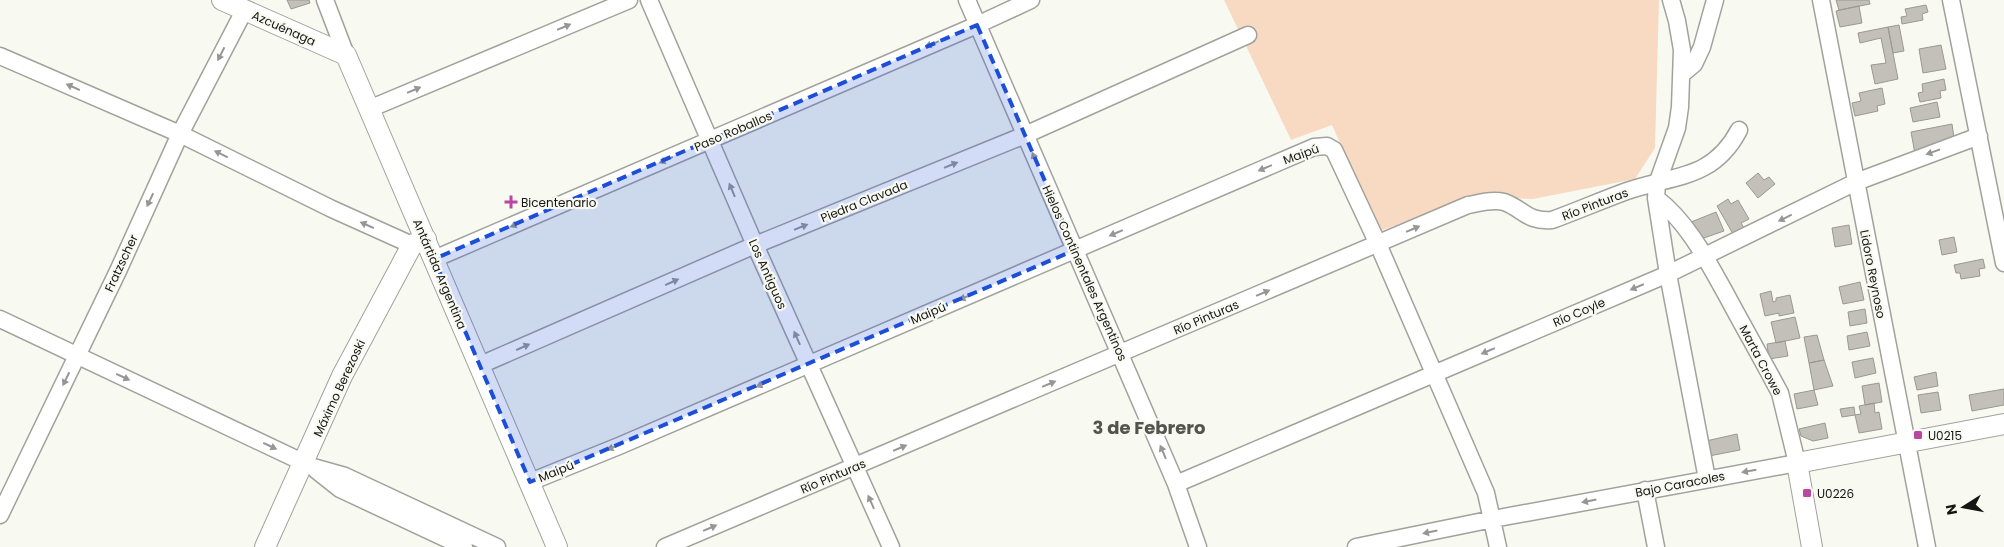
<svg xmlns="http://www.w3.org/2000/svg" width="2004" height="547" viewBox="0 0 2004 547" font-family="Poppins,sans-serif">
	<style>
		.green { fill: #f8dac3 }
		.building { fill: #c3c0b9; stroke: #9b9891 }
		.lines { fill: none; stroke-linecap: round; stroke-linejoin: round }
		.minor-casing { stroke: #a1a29b; stroke-width: 19 }
		.tertiary-casing { stroke: #a1a29b; stroke-width: 22 }
		.minor { stroke: #fff; stroke-width: 16 }
		.tertiary { stroke: #fff; stroke-width: 20 }
		.oneway { fill: #969695 }
		.marked { fill: #1d4ed8; fill-opacity: 0.2; stroke: #1d4ed8; stroke-width: 4; stroke-dasharray: 10 6; stroke-linejoin: round }
		.poi-dot { fill: #b947a2; stroke: #f8faf2; stroke-width: 2 }
		.labels { text-anchor: middle; dominant-baseline: central; stroke-width: 4.5; stroke-linejoin: round; paint-order: stroke }
		.street-label { font-size: 12px; fill: #151513; stroke: #f8faf2 }
		.poi-label { font-size: 12px; fill: #151513; stroke: #f8faf2; text-anchor: start }
		.district-label { font-size: 18px; font-weight: bold; fill: #53544d; stroke: #f8faf2 }
	</style>
	<rect width="100%" height="100%" fill="#f8faf2"/>
	<path class="green" d="M1224 0H1659L1655 148 1635 179 1533 199 1478 197 1379 231 1332 125 1291 140Z"/>
	<path class="building" d="M287 0H309L310 3 291 9Z
		M1836 0H1869L1870 4 1839 10Z
		M1926 5 1928 12 1922 14 1923 20 1902 24 1901 17 1907 16 1905 9Z
		M1859 6 1862 23 1840 27 1836 11Z
		M1899 25 1904 51 1893 53 1888 27Z
		M1888 27 1898 79 1875 84 1871 65 1886 63 1881 38 1860 43 1858 33Z
		M1941 45 1946 69 1923 73 1919 49Z
		M1944 79 1946 90 1940 91 1941 98 1920 102 1918 93 1923 92 1922 84Z
		M1882 88 1885 104 1877 106 1878 111 1855 116 1852 103 1861 101 1859 93Z
		M1937 102 1940 117 1913 122 1910 108Z
		M1952 124 1954 138 1915 154 1911 132Z
		M1758 173 1764 180 1769 177 1775 184 1758 198 1746 183Z
		M1728 199 1731 204 1738 200 1749 219 1741 223 1744 228 1733 234 1717 206Z
		M1716 212 1724 231 1698 240 1691 222Z
		M1849 225 1852 244 1835 247 1832 228Z
		M1954 237 1957 252 1942 255 1939 240Z
		M1983 259 1985 268 1979 269 1980 276 1961 279 1960 273H1956L1954 265Z
		M1860 282 1864 300 1843 304 1839 287Z
		M1771 291 1773 302 1776 301V298L1790 295 1794 313 1779 316V313L1765 316 1760 294Z
		M1865 309 1867 323 1850 326 1848 312Z
		M1795 317 1800 338 1776 343 1771 322Z
		M1867 332 1870 346 1849 350 1847 336Z
		M1817 335 1824 360 1809 363 1804 337Z
		M1785 341 1788 356 1769 359 1767 344Z
		M1873 358 1876 373 1855 378 1852 362Z
		M1824 360 1833 386 1814 390 1809 363Z
		M1936 372 1938 386 1917 390 1914 377Z
		M1879 383 1882 402 1865 405 1862 386Z
		M2004 389V405L1972 411 1969 395Z
		M1814 390 1818 405 1797 409 1794 394Z
		M1938 392 1941 410 1921 413 1918 395Z
		M1874 403 1875 413 1879 412 1882 429 1859 433 1855 415 1861 414 1859 406Z
		M1854 407 1855 415 1842 417 1840 409Z
		M1825 423 1828 438 1813 441 1801 436 1799 429Z
		M1737 434 1740 450 1709 456 1706 441Z"/>
	<g class="lines">
		<g class="minor-casing">
			<path id="minor" d="M325 0 346 55
				M649 0 755 245 891 547
				M967 0 1176 484 1198 547
				M1671 0 1677 21 1682 50 1680 107 1677 128 1657 184 1656 198 1668 274 1707 479
				M1821 0 1927 547
				M1951 0 2004 263
				M0 56 180 134 332 209 412 245
				M1682 74 1694 64 1702 47 1715 0
				M369 109 629 0
				M434 259 977 25 1031 0
				M0 319 313 467 345 476 497 547
				M478 366 755 245 1025 135 1248 35
				M316 470 340 489 464 547
				M530 482 619 446 1314 147 1327 146 1334 150 1378 244 1486 493 1498 547
				M1176 484 1668 274 1856 182 1979 136
				M1645 490 1656 547
				M0 515 118 271 180 134 244 11
				M665 547 1468 205C1480 203 1492 199 1504 202 1524 209 1526 222 1552 220 1577 211 1602 200 1627 191 1673 175 1713 180 1739 130
				M1356 547 1493 519 1797 463 1780 393 1773 380C1758 352 1742 324 1727 296 1708 262 1688 222 1656 198"/>
		</g>
		<g class="tertiary-casing">
			<path id="tertiary" d="M222 0 346 55 557 547
				M265 547 342 376 412 245 426 239
				M1812 547 1797 463 2004 424"/>
		</g>
		<use href="#minor" class="minor"/>
		<use href="#tertiary" class="tertiary"/>
	</g>
	<defs><path id="oneway-solid" d="M-6-.8H1V-3.2L6.5 0L1 3.2V.8H-6Z" transform="scale(1.25)"/></defs>
	<g class="oneway">
		<use href="#oneway-solid" transform="translate(564 27) rotate(-23)"/>
		<use href="#oneway-solid" transform="translate(932 44) rotate(157)"/>
		<use href="#oneway-solid" transform="translate(221 54) rotate(117)"/>
		<use href="#oneway-solid" transform="translate(73 87) rotate(-156)"/>
		<use href="#oneway-solid" transform="translate(414 90) rotate(-23)"/>
		<use href="#oneway-solid" transform="translate(1933 152) rotate(160)"/>
		<use href="#oneway-solid" transform="translate(221 154) rotate(-154)"/>
		<use href="#oneway-solid" transform="translate(1035 159) rotate(-113)"/>
		<use href="#oneway-solid" transform="translate(666 160) rotate(156)"/>
		<use href="#oneway-solid" transform="translate(951 165) rotate(-22)"/>
		<use href="#oneway-solid" transform="translate(1265 168) rotate(157)"/>
		<use href="#oneway-solid" transform="translate(732 190) rotate(-113)"/>
		<use href="#oneway-solid" transform="translate(150 200) rotate(115)"/>
		<use href="#oneway-solid" transform="translate(1785 218) rotate(154)"/>
		<use href="#oneway-solid" transform="translate(517 224) rotate(157)"/>
		<use href="#oneway-solid" transform="translate(367 225) rotate(-156)"/>
		<use href="#oneway-solid" transform="translate(801 227) rotate(-22)"/>
		<use href="#oneway-solid" transform="translate(1413 229) rotate(-23)"/>
		<use href="#oneway-solid" transform="translate(1116 233) rotate(157)"/>
		<use href="#oneway-solid" transform="translate(672 282) rotate(-24)"/>
		<use href="#oneway-solid" transform="translate(1637 287) rotate(157)"/>
		<use href="#oneway-solid" transform="translate(1263 293) rotate(-23)"/>
		<use href="#oneway-solid" transform="translate(966 297) rotate(157)"/>
		<use href="#oneway-solid" transform="translate(797 338) rotate(-114)"/>
		<use href="#oneway-solid" transform="translate(523 347) rotate(-24)"/>
		<use href="#oneway-solid" transform="translate(1488 351) rotate(157)"/>
		<use href="#oneway-solid" transform="translate(123 377) rotate(25)"/>
		<use href="#oneway-solid" transform="translate(66 379) rotate(116)"/>
		<use href="#oneway-solid" transform="translate(763 384) rotate(157)"/>
		<use href="#oneway-solid" transform="translate(1049 384) rotate(-23)"/>
		<use href="#oneway-solid" transform="translate(270 446) rotate(25)"/>
		<use href="#oneway-solid" transform="translate(614 447) rotate(158)"/>
		<use href="#oneway-solid" transform="translate(900 448) rotate(-23)"/>
		<use href="#oneway-solid" transform="translate(1163 452) rotate(-113)"/>
		<use href="#oneway-solid" transform="translate(1749 471) rotate(170)"/>
		<use href="#oneway-solid" transform="translate(1589 501) rotate(169)"/>
		<use href="#oneway-solid" transform="translate(871 502) rotate(-114)"/>
		<use href="#oneway-solid" transform="translate(710 528) rotate(-23)"/>
		<use href="#oneway-solid" transform="translate(1430 532) rotate(168)"/>
	</g>
	<path class="marked" d="M977 25 1075 250 530 482 434 259Z"/>
	<g class="poi-dot">
		<path d="M508.5 194.5h5v5h5v5h-5v5h-5v-5h-5v-5h5z"/>
		<rect x="1913" y="430" width="10" height="10" rx="2.5"/>
		<rect x="1802" y="488" width="10" height="10" rx="2.5"/>
	</g>
	<g class="labels">
		<g class="street-label">
			<text transform="translate(284 28) rotate(24)">Azcuénaga</text>
			<text transform="translate(733 131) rotate(-23)">Paso Roballos</text>
			<text transform="translate(1301 154) rotate(-20)">Maipú</text>
			<text transform="translate(864 201) rotate(-22)">Piedra Clavada</text>
			<text transform="translate(1595 204) rotate(-21)">Río Pinturas</text>
			<text transform="translate(121 263) rotate(-65)">Fratzscher</text>
			<text transform="translate(1085 273) rotate(66)">Hielos Continentales Argentinos</text>
			<text transform="translate(440 274) rotate(67)">Antártida Argentina</text>
			<text transform="translate(768 274) rotate(66)">Los Antiguos</text>
			<text transform="translate(1873 274) rotate(79)">Lidoro Reynoso</text>
			<text transform="translate(1579 312) rotate(-23)">Río Coyle</text>
			<text transform="translate(928 313) rotate(-23)">Maipú</text>
			<text transform="translate(1206 317) rotate(-23)">Río Pinturas</text>
			<text transform="translate(1761 360) rotate(62)">Marta Crowe</text>
			<text transform="translate(339 388) rotate(-65)">Máximo Berezoski</text>
			<text transform="translate(556 471) rotate(-22)">Maipú</text>
			<text transform="translate(833 476) rotate(-23)">Río Pinturas</text>
			<text transform="translate(1680 484) rotate(-11)">Bajo Caracoles</text>
		</g>
		<g class="poi-label">
			<text x="521" y="202">Bicentenario</text>
			<text x="1928" y="435">U0215</text>
			<text x="1817" y="493">U0226</text>
		</g>
		<g class="district-label">
			<text x="1149" y="427">3 de Febrero</text>
		</g>
	</g>
	<g transform="translate(1964 507) rotate(259)" stroke="#f8faf2" stroke-width="4" paint-order="stroke">
	<path d="M0-4L9 19L0 12L-9 19Z" fill="#151513"/>
	<text y="-8" font-size="14" font-weight="bold" text-anchor="middle" fill="#151513">N</text>
	</g>
</svg>
